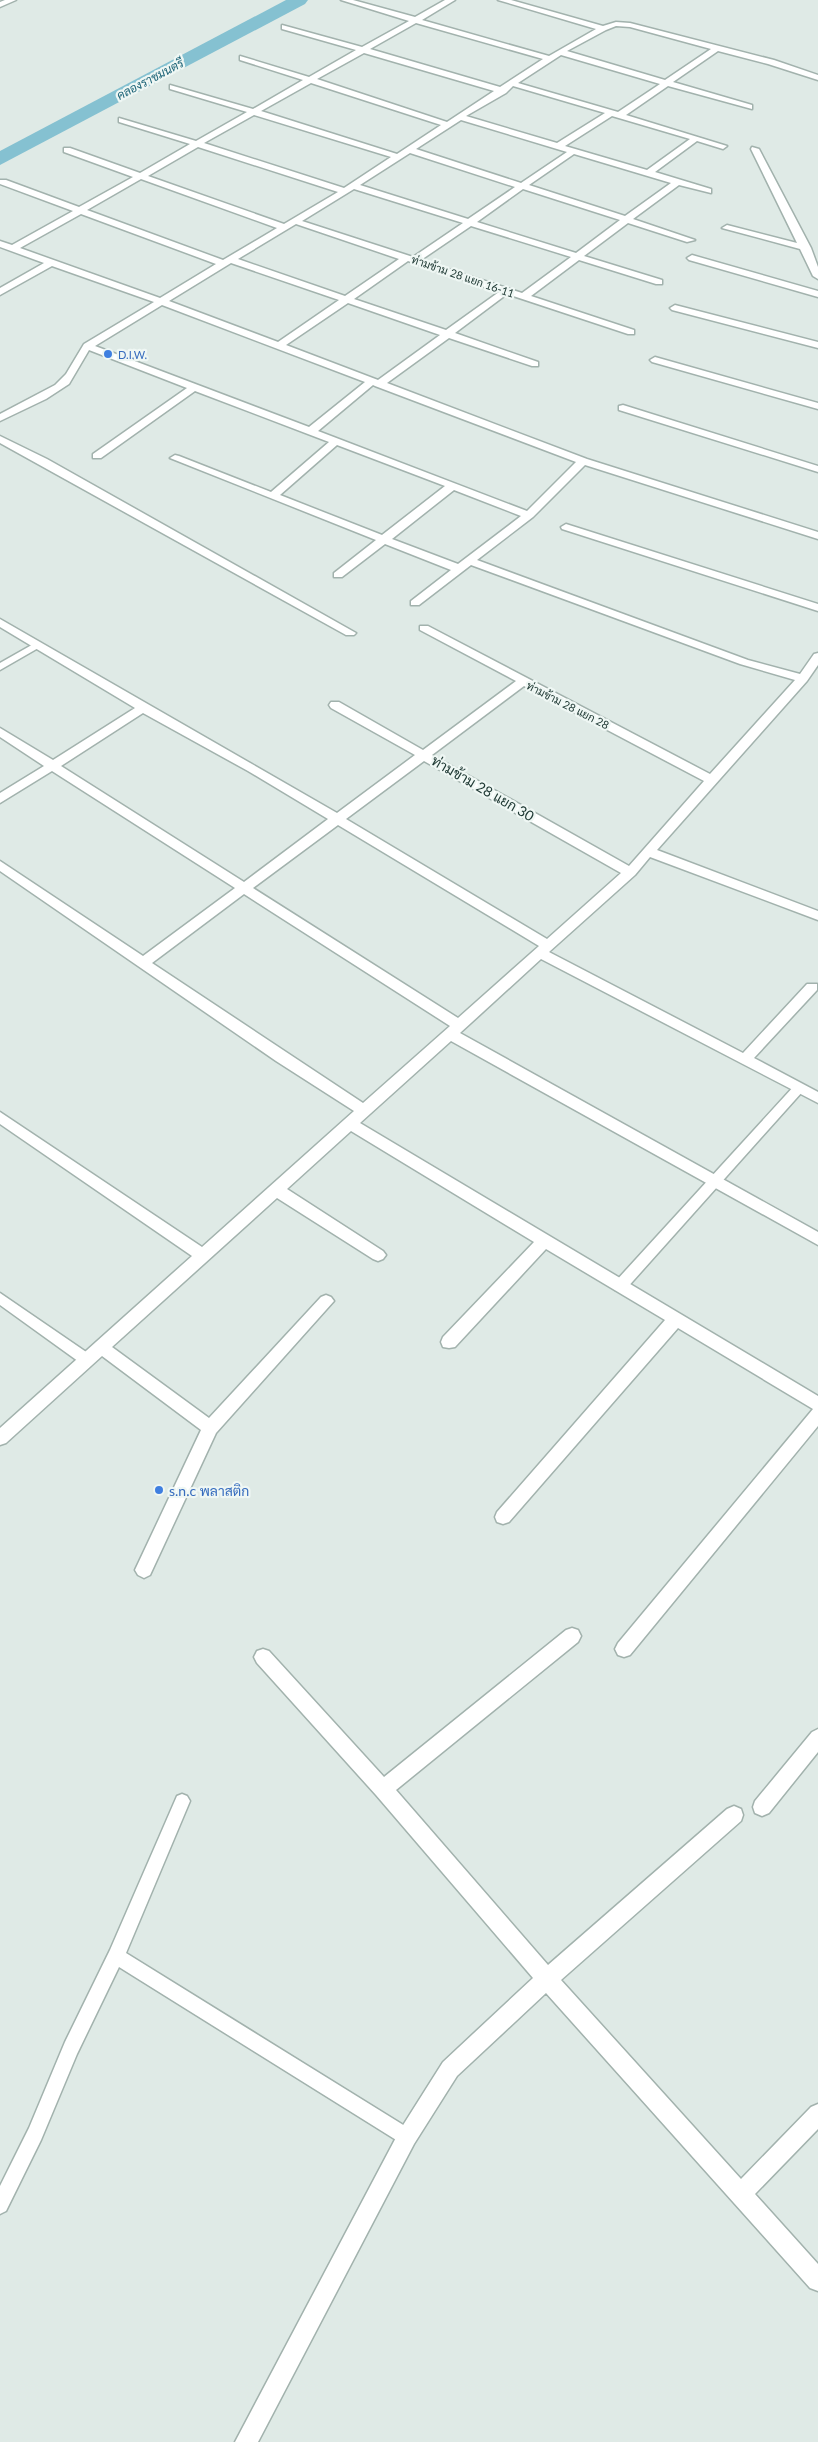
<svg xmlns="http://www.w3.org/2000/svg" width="818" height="2442" viewBox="0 0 818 2442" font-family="Lato,Sarabun,sans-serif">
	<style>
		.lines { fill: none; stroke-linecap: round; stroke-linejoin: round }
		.canal { fill: #85c1d1; fill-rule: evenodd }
		.service-casing { stroke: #a2b2ad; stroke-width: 3 }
		.minor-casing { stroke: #a2b2ad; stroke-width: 3 }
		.service { fill: #fff; fill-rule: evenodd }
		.minor { fill: #fff; fill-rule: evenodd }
		.shop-dot { fill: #3f7fe0; stroke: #eff7f4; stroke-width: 2 }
		.labels { text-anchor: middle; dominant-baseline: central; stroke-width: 4.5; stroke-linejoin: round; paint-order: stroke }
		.far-street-label { font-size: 11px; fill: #203a35; stroke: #eff7f4 }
		.far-shop-label { font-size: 11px; fill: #366cbe; stroke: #eff7f4; text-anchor: start }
		.far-water-label { font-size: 12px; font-style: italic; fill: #1a6276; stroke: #eff7f4 }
		.street-label { font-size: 14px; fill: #203a35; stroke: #eff7f4 }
		.shop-label { font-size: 14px; fill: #366cbe; stroke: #eff7f4; text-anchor: start }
	</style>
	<rect width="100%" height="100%" fill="#dfeae6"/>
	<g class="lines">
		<path class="canal" d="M286 0H308L305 4 0 165V151Z"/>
		<g class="service-casing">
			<path id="service" d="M37 642 40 643V647L0 670V663Z
				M799 1084 803 1085 805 1088 803 1091 625 1290H615L614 1286 615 1282 795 1085Z
				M0 1293 92 1356 94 1360 92 1364 87 1365 82 1364 0 1305Z
				M182 1794 187 1796 190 1801 126 1953 413 2131 416 2137 413 2143 407 2146 401 2143 119 1967 77 2054 41 2140 6 2211 0 2214V2186L29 2128 65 2042 110 1950 177 1796Z"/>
		</g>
		<g class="minor-casing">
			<path id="minor" d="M5 0H16L0 7V2Z
				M341 0H353L415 17 445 0H455L422 20 549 56 596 29 498 0H511L603 26 616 22 630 23 774 60 818 75V80L768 64 718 51 673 82 752 105V109L668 86 626 115 727 146 723 149 697 141 655 172 711 189V193L679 185 633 219 695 240 687 242 628 223 584 256 662 280V284H656L579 260 531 296 634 330V334H628L507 294 455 333 538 362V366H532L449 338 387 383 587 459 818 532V539L585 465 533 517 477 560 748 660 800 674 814 654 818 653V665L807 681 657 850 818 911V920L650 857 635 875 549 952 743 1053 807 984H817V990L754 1058 818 1092V1103L541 959 460 1033 818 1232V1245L451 1041 360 1123 818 1396V1426L630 1655 624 1657 618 1655 615 1649 618 1643 813 1409 678 1328 509 1522 503 1524 497 1522 495 1517 497 1512 665 1320 546 1249 455 1347 449 1348 443 1347 441 1342 443 1337 534 1242 351 1131 287 1189 383 1251 386 1255 383 1259 378 1261 373 1259 277 1198 112 1347 209 1418 321 1297 326 1295 331 1297 334 1301 216 1433 150 1575 144 1578 138 1575 135 1570 201 1430 102 1356 6 1443 0 1445V1428L192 1256 0 1124V1112L202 1247 354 1111 276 1061 0 871V861L143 956 235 888 52 771 0 803V793L44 766 0 737V728L53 760 135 708 0 627V619L337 813 415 755 331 708 329 705 331 702H339L423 750 516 681 420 630V626H428L710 774 795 680 740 664 471 565 419 605H411V601L451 570 385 544 342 577H334V573L376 540 170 458 175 455 179 456 271 492 329 442 195 391 101 458H93V454L187 388 89 350 69 384 46 399 0 421V414L55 385 66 374 84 344 154 302 52 266 0 295V288L44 263 0 247V241L12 245 73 211 0 184V180H6L79 207 133 177 64 152V148H70L140 173 190 144 119 122V118L196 141 247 112 170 89V85L253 109 303 80 240 60V56L309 77 356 50 282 29V25L362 47 409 21ZM416 23 543 59 500 87 370 49ZM616 26 630 27 711 49 665 80 567 51 606 30ZM364 53 494 91 447 122 317 79ZM561 55 660 84 618 112 518 83ZM311 83 441 125 397 154 261 111ZM513 86 605 113 557 143 466 116 506 93ZM254 115 391 157 344 188 204 143ZM612 116 690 139 647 170 565 146ZM461 120 567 152 521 183 416 149ZM198 147 338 192 284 224 148 176ZM410 153 515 187 468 219 360 185ZM574 154 671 183 625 216 529 185ZM141 179 277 228 223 260 87 210ZM354 189 463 223 413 257 302 221ZM523 189 620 220 576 253 477 222ZM81 214 216 264 160 298 20 248ZM296 224 399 259 345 296 238 259ZM471 226 571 257 522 293 421 260ZM408 261 499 292 446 330 354 299ZM231 263 339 300 278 342 169 301ZM348 303 440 335 378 380 286 345ZM162 305 365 382 309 427 95 346ZM373 385 375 386 576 462 527 511 318 431ZM337 445 445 486 382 535 280 495ZM454 490 521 516 458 564 392 539ZM524 686 704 781 629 866 432 755ZM143 713 248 771 328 819 244 882 61 766ZM424 761 621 873 547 939 346 819ZM338 825 539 946 458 1018 253 888ZM244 894 450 1026 363 1103 152 963Z
				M752 147 759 149 811 248 818 267V279L813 276 800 249 722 228 727 225 797 243 751 149Z
				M692 255 818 291V297L689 260 687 258Z
				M675 305 818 342V348L672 310 670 308Z
				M655 357 818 403V409L652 362 650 360Z
				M623 405 818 466V472L619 410V406Z
				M0 436 47 459 356 633 354 635H346L0 443Z
				M566 524 818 604V611L562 529 561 527Z
				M572 1628 578 1630 581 1636 578 1642 396 1790 548 1965 727 1809 734 1806 741 1809 743 1815 741 1821 561 1980 741 2179 811 2107 818 2104V2129L755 2194 818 2264V2291L810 2288 546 1993 457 2076 414 2144 258 2442H235L400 2130 443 2062 533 1978 376 1795 257 1663 254 1657 257 1651 263 1649 269 1651 384 1777 566 1630Z
				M818 1729V1752L769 1813 762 1816 755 1813 753 1807 755 1801 812 1732Z"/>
		</g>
		<use href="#service" class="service"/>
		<use href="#minor" class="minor"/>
	</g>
	<g class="shop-dot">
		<circle cx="108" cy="354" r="5"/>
		<circle cx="159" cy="1490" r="5"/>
	</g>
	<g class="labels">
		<g class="far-street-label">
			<text transform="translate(463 276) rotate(19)">ท่ามข้าม 28 แยก 16-11</text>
			<text transform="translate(568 705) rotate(27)">ท่ามข้าม 28 แยก 28</text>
		</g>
		<g class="far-shop-label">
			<text x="118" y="354">D.I.W.</text>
		</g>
		<g class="far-water-label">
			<text transform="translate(150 79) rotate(-28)">คลองราชมนตรี</text>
		</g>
		<g class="street-label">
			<text transform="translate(483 788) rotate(30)">ท่ามข้าม 28 แยก 30</text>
		</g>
		<g class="shop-label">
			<text x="169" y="1490">s.n.c พลาสติก</text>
		</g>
	</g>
</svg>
